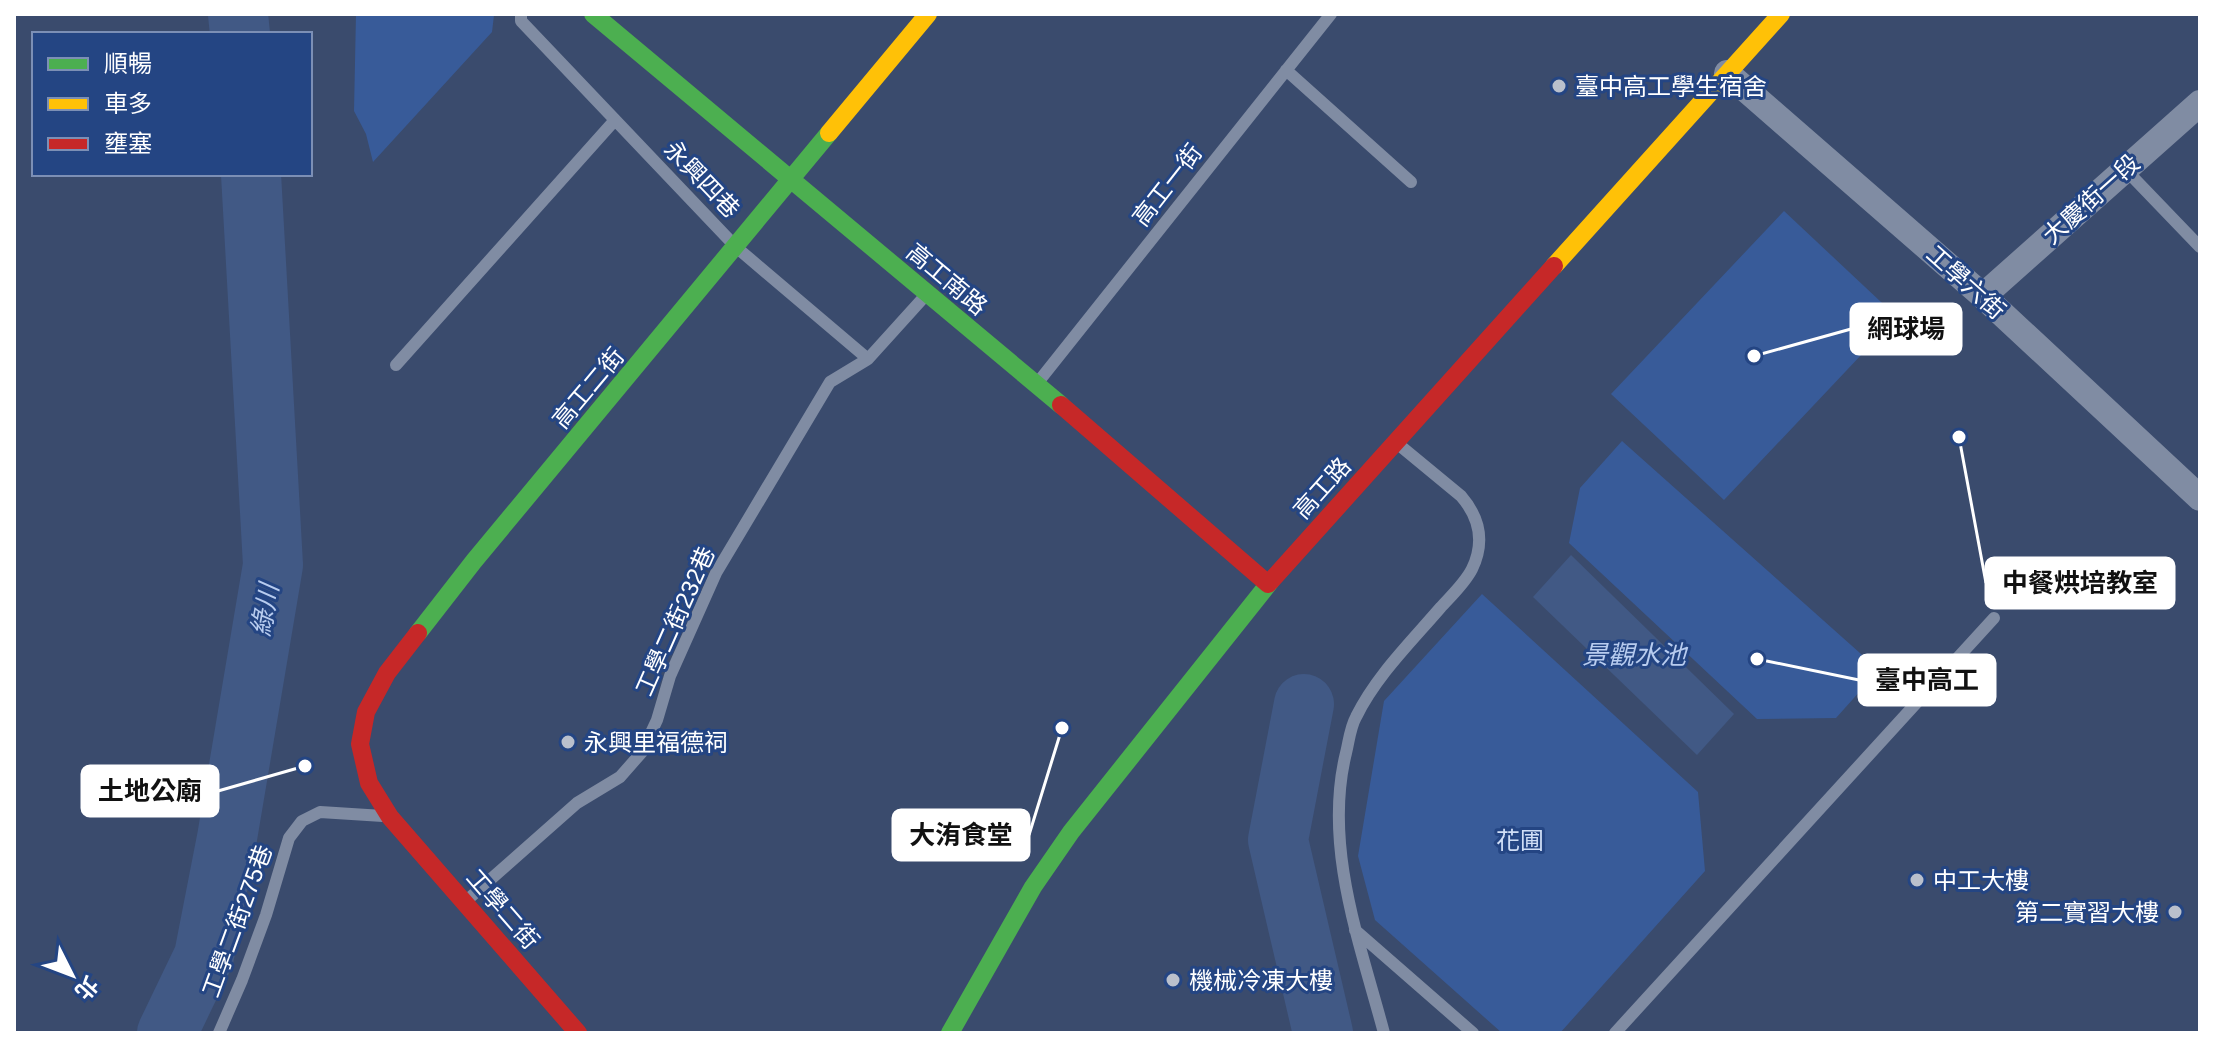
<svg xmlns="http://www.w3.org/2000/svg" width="2214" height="1047" viewBox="0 0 2214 1047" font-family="Arial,'Noto Sans TC',sans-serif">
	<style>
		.green { fill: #385b99 }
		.water { fill: #415985 }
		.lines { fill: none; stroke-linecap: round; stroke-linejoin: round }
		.river { stroke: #415985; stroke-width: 60 }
		.lane { stroke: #808ca3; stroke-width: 12 }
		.street { stroke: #808ca3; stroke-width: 26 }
		.fast { stroke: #4caf50; stroke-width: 18 }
		.slow { stroke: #ffc107; stroke-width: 18 }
		.jam { stroke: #c62828; stroke-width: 18 }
		.poi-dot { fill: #bac0cc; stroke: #244583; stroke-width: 3 }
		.labels { text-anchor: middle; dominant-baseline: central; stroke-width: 6; stroke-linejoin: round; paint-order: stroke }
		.poi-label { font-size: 24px; fill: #fff; stroke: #244583; text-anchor: start }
		.street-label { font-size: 24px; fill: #fff; stroke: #244583 }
		.park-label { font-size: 24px; fill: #d0def6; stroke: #244583 }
		.water-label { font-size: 26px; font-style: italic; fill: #b8ccef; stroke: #244583 }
		.leader { fill: none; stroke: #fff; stroke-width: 3 }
		.callout-dot { fill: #fff; stroke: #244583; stroke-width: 3 }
		.callout { fill: #fff; stroke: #fff; stroke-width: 3 }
		.callout-label { font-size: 26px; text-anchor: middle; font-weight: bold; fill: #111 }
	</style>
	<rect width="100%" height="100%" fill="#3a4b6d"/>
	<path class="green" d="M356 14 494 15 492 32 373 162 366 134 354 111Z
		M1784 211 1897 317 1724 500 1611 394Z
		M1622 441 1879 670 1836 718 1757 719 1569 543 1580 488Z
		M1482 594 1698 792 1705 871 1560 1033H1502L1375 920 1358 856 1384 701Z"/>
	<path class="water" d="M1571 555 1734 714 1697 755 1533 597Z"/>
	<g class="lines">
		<path class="river" d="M238 14 240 34
			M1304 704 1278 840 1323 1033
			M167 1033 204 956 227 838 273 565 251 174"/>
		<path class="lane" d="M521 14V21L736 247 868 359
			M1286 70 1411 182
			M2125 169 2200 247
			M396 365 615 120
			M1039 381 1331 14
			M466 901 577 803 620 777 642 752 657 720 670 676 716 573 830 382 868 359 925 296
			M1355 930 1473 1033
			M219 1033 242 980 266 915 289 838 302 821 320 812 383 816
			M1384 1033C1360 943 1323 846 1346 753 1349 741 1350 728 1356 717 1376 676 1411 642 1441 607 1451 596 1465 583 1472 569 1485 542 1480 518 1461 496L1398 444
			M1615 1033 1994 618"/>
		<path class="street" d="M1727 73 1983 296 2200 498
			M1983 296 2200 103"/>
		<path class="fast" d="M593 14 1061 405
			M418 633 474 561 829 133
			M950 1033 1033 887 1071 832 1270 582"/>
		<path class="slow" d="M829 133 928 14
			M1554 266 1781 14"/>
		<path class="jam" d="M1061 405 1268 584
			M1270 582 1554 266
			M418 633 387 673 366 712 360 744 369 783 390 817 578 1033"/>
	</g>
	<g class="poi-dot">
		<circle cx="1559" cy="86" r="8"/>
		<circle cx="568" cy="742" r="8"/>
		<circle cx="1917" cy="880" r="8"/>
		<circle cx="2175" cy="912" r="8"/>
		<circle cx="1173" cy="980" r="8"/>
	</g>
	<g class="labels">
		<g class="poi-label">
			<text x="1575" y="86">臺中高工學生宿舍</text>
			<text x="584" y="742">永興里福德祠</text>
			<text x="1933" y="880">中工大樓</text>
			<text x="2159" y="912" text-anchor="end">第二實習大樓</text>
			<text x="1189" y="980">機械冷凍大樓</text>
		</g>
		<g class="street-label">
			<text transform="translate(702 179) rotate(46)">永興四巷</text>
			<text transform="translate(1167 185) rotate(-52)">高工一街</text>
			<text transform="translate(2091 199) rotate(-42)">大慶街一段</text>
			<text transform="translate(947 279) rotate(40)">高工南路</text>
			<text transform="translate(1966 282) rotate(42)">工學六街</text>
			<text transform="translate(588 388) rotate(-50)">高工二街</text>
			<text transform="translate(1322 488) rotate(-48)">高工路</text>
			<text transform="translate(675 621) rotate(-66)">工學二街232巷</text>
			<text transform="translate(503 909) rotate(49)">工學二街</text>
			<text transform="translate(237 921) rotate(-70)">工學二街275巷</text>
		</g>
		<g class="park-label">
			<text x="1520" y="840">花圃</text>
		</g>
		<g class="water-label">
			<text transform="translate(265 610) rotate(-80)">綠川</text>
			<text x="1634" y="655">景觀水池</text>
		</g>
	</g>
	<path class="leader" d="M1754 356L1851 329M1959 437L1986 583M1757 659L1859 680M305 766L218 791M1062 728L1029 835"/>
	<g class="callout-dot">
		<circle cx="1754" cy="356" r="8"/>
		<circle cx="1959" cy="437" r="8"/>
		<circle cx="1757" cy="659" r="8"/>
		<circle cx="305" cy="766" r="8"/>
		<circle cx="1062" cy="728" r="8"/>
	</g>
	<g class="callout">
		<rect x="1851" y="304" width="110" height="50" rx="8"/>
		<rect x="1986" y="558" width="188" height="50" rx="8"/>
		<rect x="1859" y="655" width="136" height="50" rx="8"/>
		<rect x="82" y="766" width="136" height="50" rx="8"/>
		<rect x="893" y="810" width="136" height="50" rx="8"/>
	</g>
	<g class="callout-label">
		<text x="1906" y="338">網球場</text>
		<text x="2080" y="592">中餐烘培教室</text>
		<text x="1927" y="689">臺中高工</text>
		<text x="150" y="800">土地公廟</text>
		<text x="961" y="844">大洧食堂</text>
	</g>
	<rect width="2214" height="1047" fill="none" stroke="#ffffff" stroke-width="32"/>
	<rect x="32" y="32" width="280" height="144" fill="#244583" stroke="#7c8fb5" stroke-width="2"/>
	<rect x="48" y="58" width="40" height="12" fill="#4caf50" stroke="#7c8fb5" stroke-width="2"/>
	<text x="104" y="72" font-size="24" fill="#ffffff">順暢</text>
	<rect x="48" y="98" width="40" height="12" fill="#ffc107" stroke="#7c8fb5" stroke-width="2"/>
	<text x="104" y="112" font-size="24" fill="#ffffff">車多</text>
	<rect x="48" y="138" width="40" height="12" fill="#c62828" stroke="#7c8fb5" stroke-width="2"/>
	<text x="104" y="152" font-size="24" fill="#ffffff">壅塞</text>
	<g transform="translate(72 975) rotate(132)" stroke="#244583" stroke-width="6" paint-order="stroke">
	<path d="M0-6L14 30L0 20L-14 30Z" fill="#ffffff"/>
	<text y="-12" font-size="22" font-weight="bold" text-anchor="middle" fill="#ffffff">北</text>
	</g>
</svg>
